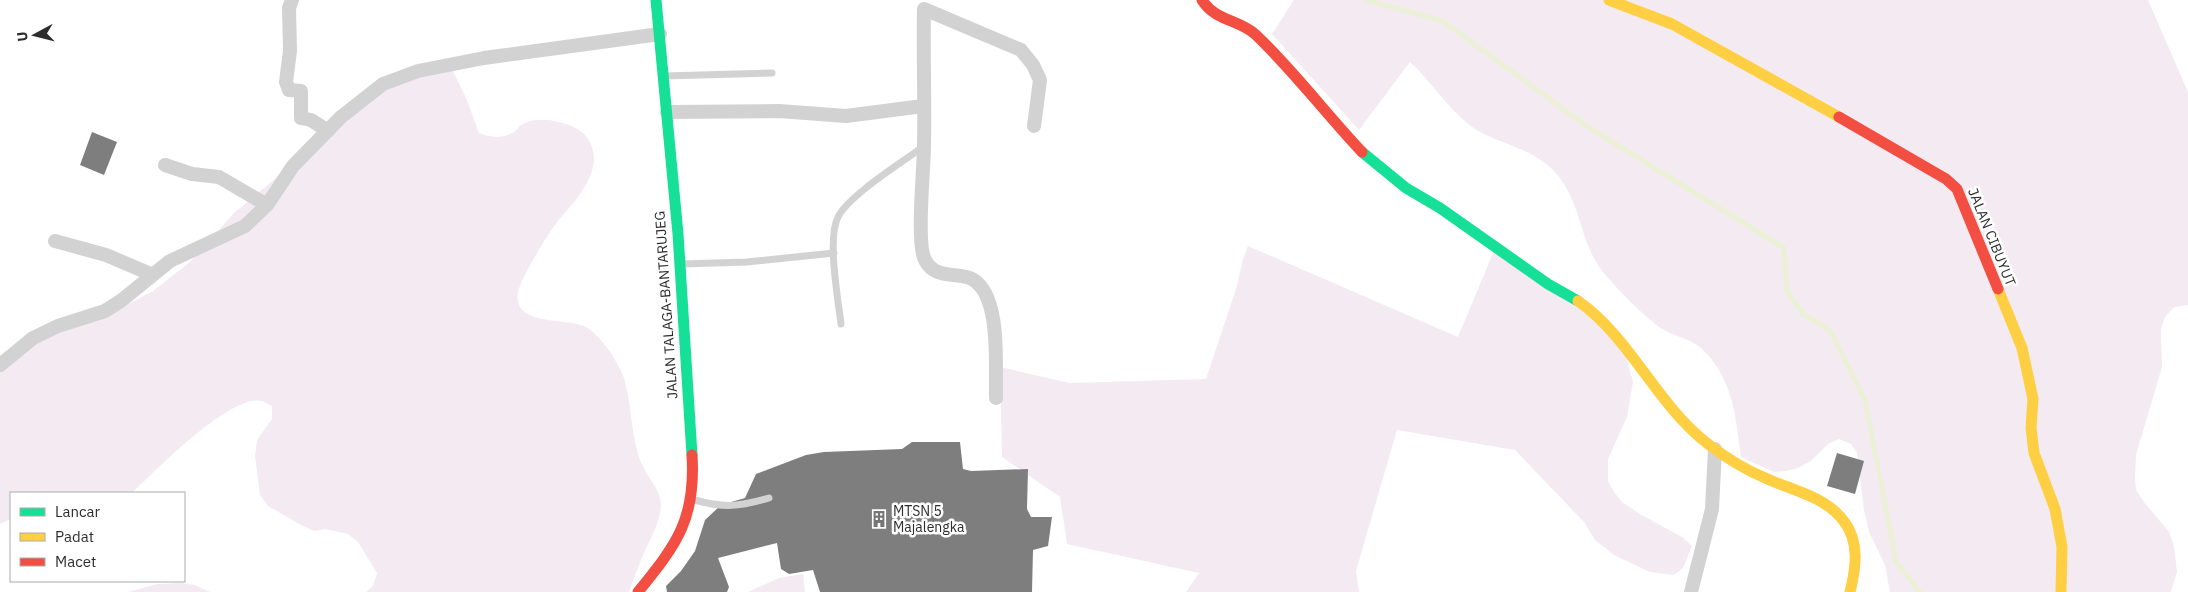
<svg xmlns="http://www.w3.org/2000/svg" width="2188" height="592" viewBox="0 0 2188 592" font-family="'IBM Plex Sans',sans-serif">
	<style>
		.green { fill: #f3ebf1 }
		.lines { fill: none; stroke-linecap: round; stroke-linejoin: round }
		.stream { stroke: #ebf0d7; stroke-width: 5 }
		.building { fill: #7e7e7e }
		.lane { stroke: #d2d2d2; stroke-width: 7 }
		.street { stroke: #d2d2d2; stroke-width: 14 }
		.fast { stroke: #16e098; stroke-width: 11 }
		.slow { stroke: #ffcf43; stroke-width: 11 }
		.jam { stroke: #f24e42; stroke-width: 11 }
		.labels { text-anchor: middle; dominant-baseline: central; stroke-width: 5; stroke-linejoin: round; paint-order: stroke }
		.street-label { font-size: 14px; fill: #2d2d2d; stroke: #fff }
		.poi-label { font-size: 14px; fill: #2d2d2d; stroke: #fff; text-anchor: start }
	</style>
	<rect width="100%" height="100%" fill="#fff"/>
	<path class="green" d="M1294 0H2148L2188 92V305L2174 307 2165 317 2161 329 2162 367 2136 455 2135 478 2136 490 2144 502 2169 532 2174 546 2177 572 2171 592H1890L1885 565 1869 532 1864 510 1857 453 1851 444 1839 439 1828 444 1811 461 1798 468 1786 471 1774 472 1741 457C1736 418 1733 378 1702 349 1690 338 1672 336 1659 327 1642 314 1615 287 1602 271 1578 239 1582 200 1553 170 1529 145 1492 144 1467 123 1445 105 1431 81 1410 62L1359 130 1272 34Z
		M450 65 466 98 479 133C490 138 504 139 515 131 518 129 520 125 523 124 539 114 579 123 588 139 607 168 576 200 558 221 549 232 520 279 518 293 513 326 565 318 584 326 593 330 602 341 608 349 614 358 623 372 625 382 632 408 631 435 640 460 646 476 662 490 661 507 659 527 648 542 641 560 637 571 633 581 629 592H366L373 586 377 573 358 542 348 534 325 529 314 531 303 526 268 506 260 495 255 456 257 440 272 419V406C269 405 265 402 262 401 231 393 154 472 132 493H11V519L0 524V362L33 343 106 316 153 291 190 262 234 213 397 77Z
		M1248 246 1458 337 1496 246 1622 341 1633 382 1627 417 1608 459V481L1614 492 1622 502 1640 514 1682 537 1692 546 1683 568 1674 575 1650 572 1614 555 1595 540 1584 522 1515 450 1397 430 1356 571 1359 592H1186L1199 573 1067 544 1060 497 1002 457 1000 367 1070 383 1206 379 1237 286 1243 259Z
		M803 574 805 592H748L779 578Z
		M181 583 195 585 210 592H128L158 584Z"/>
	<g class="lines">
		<path class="stream" d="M1366 0 1443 21 1585 125 1784 248 1787 291 1803 314 1830 330 1865 400 1896 562 1920 592"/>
	</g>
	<path class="building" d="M92 132 117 142 104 175 80 165Z
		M912 442H960L963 469 971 471 1028 469 1027 509 1031 517H1052L1048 546 1033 550 1032 592H820L813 570 789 574 781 569 777 543 718 558 729 587 727 592H667L666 586 681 571 695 551 705 520 721 505 745 498 756 474 806 455 824 452 902 449Z
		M1837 453 1864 461 1855 494 1827 486Z"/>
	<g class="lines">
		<path class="lane" d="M664 76 772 73
			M682 264 747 262 834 253
			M841 324C838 299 827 238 838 217 849 195 903 162 924 146
			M694 500C725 508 738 507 769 498"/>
		<path class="street" d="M292 0 289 8 290 51 286 82 289 90 301 91V118L311 120 328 131
			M667 112 779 111 846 116 923 106
			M165 165 192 174 219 177 267 205
			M55 241 106 255 153 275
			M0 365 33 338 58 326 105 311 122 300 170 261 245 226 267 205 293 166 341 117 383 84 418 71 484 58 660 34
			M996 398C995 368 1002 295 972 279 958 272 935 280 925 260 916 243 924 169 924 146 925 101 923 55 924 9L1021 50 1033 65 1040 80 1034 126
			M1691 592 1712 509 1715 449"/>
		<path class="fast" d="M656 0 678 234 692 455
			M1362 152 1406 188 1440 208 1548 284 1578 301"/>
		<path class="slow" d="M1609 0 1672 24 1839 117
			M1998 289 2022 348 2033 399 2031 428 2034 453 2055 509 2062 547 2061 592
			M1578 301C1631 338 1656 404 1708 444 1725 457 1744 469 1763 477 1790 490 1823 495 1843 520 1860 541 1856 568 1850 592"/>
		<path class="jam" d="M1202 0C1216 22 1239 19 1256 35 1294 71 1326 114 1362 152
			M1839 117 1946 179 1957 189 1998 289
			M638 592C677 544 696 519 692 455"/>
	</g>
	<defs>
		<g id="building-bare" transform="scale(1.35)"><path d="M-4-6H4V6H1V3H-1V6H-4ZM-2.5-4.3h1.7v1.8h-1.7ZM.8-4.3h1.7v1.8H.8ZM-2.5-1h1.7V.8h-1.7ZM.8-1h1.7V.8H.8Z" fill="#767676" stroke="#fff" stroke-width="2.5" paint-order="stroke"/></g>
	</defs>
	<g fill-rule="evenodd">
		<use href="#building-bare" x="879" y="519"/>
	</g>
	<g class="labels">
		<g class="street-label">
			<text transform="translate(1992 237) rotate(68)">JALAN CIBUYUT</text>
			<text transform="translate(666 305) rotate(-94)">JALAN TALAGA-BANTARUJEG</text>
		</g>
		<g class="poi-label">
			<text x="893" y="511">MTSN 5<tspan x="893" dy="16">Majalengka</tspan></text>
		</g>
	</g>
	<rect x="10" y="492" width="175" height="90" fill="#ffffff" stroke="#ababab"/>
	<rect x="20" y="508" width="25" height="8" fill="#16e098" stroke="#ababab"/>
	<text x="55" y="517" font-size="15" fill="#2d2d2d">Lancar</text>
	<rect x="20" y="533" width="25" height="8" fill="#ffcf43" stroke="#ababab"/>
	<text x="55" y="542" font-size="15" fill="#2d2d2d">Padat</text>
	<rect x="20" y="558" width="25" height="8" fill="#f24e42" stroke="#ababab"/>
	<text x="55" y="567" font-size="15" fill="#2d2d2d">Macet</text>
	<g transform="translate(35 35) rotate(263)" stroke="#ffffff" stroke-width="4" paint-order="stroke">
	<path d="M0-4L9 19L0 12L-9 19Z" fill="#2d2d2d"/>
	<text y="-8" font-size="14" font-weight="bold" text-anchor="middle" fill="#2d2d2d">U</text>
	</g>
</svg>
